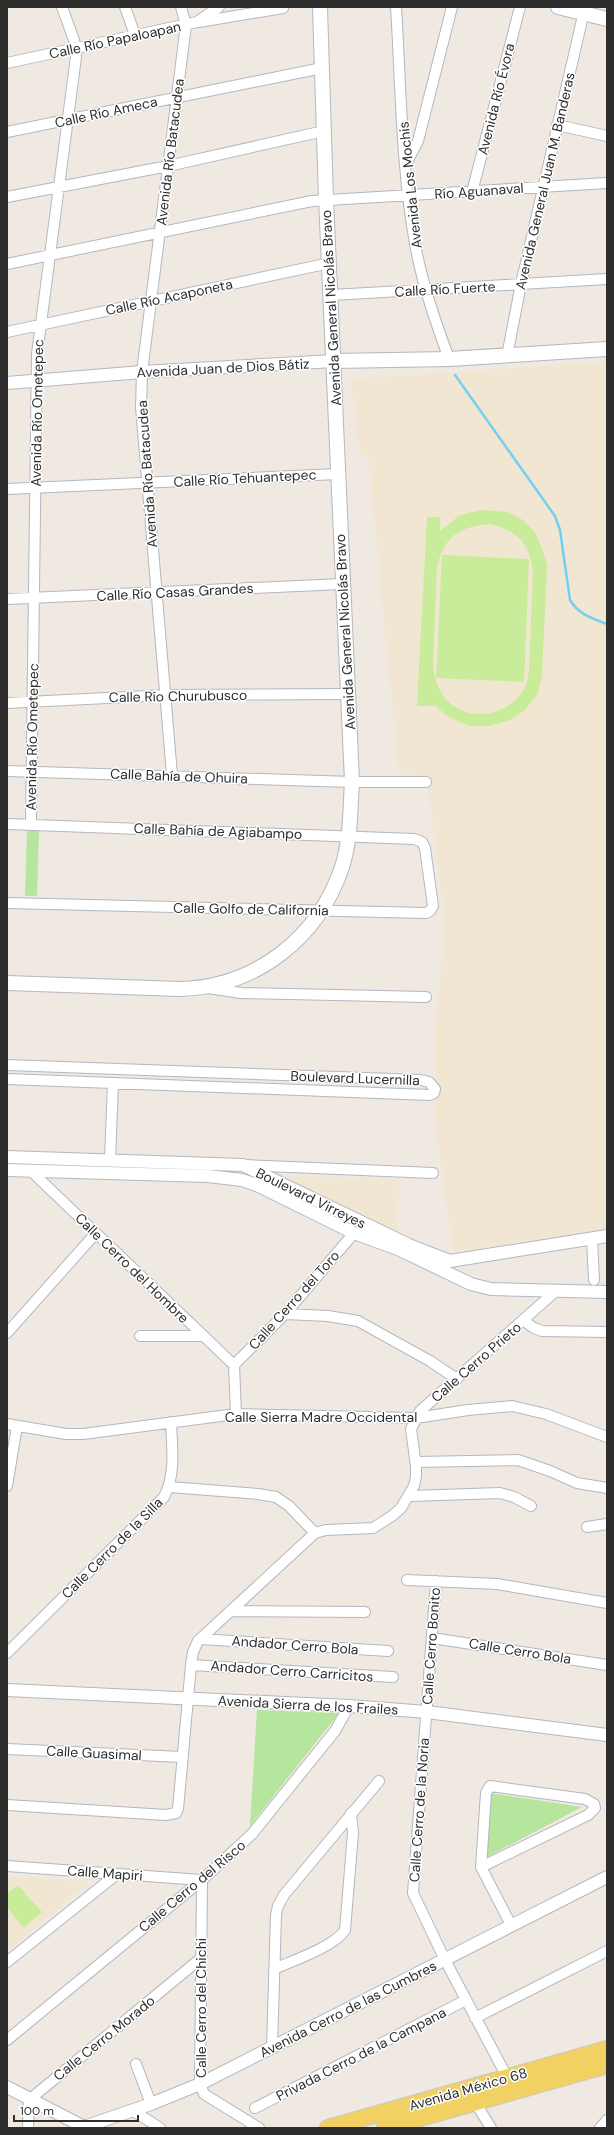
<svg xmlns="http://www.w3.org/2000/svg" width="614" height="2135" font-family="'DM Sans',sans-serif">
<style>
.education{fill:#f0e6d1}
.green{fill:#b6e59e}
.pitch{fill:#c9ec9a;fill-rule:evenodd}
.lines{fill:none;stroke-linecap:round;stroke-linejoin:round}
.stream{stroke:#75cff0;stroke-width:2.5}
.minor-casing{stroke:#b4b7c1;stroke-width:12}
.tertiary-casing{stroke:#b4b7c1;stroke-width:14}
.secondary-casing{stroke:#b4b7c1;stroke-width:16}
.primary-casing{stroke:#c9c9c9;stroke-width:18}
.minor{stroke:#fff;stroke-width:10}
.tertiary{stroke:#fff;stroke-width:12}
.secondary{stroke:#fff;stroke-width:14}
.primary{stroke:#f2d163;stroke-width:16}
.labels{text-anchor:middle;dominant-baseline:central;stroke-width:3;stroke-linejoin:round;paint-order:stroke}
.street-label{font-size:14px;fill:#2e2e2e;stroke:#fff}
</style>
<rect width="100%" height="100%" fill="#efe9e1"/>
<!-- education -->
<path class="education" d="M 607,362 L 607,1229 L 453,1252 L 436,1128 L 436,1024 L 445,925 L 427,778 L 399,774 L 368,455 L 360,455 L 351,379 Z
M 278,1176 L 399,1179 L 397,1233 Z
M 7,1876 L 89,1882 L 7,1951 Z"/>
<!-- green -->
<path class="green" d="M 27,831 L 39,831 L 37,896 L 25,896 Z
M 257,1710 L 339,1713 L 250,1826 Z
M 489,1793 L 582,1807 L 485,1858 Z"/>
<!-- pitch -->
<path class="pitch" d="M 481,510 L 508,512 L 523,520 L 535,532 L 541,546 L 547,565 L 542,675 L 538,693 L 525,710 L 508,721 L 488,726 L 469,726 L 449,717 L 435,706 L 417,706 L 427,517 L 440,517 L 440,531 L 460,515 ZM 489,524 C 517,530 529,542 533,571 L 529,670 C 528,675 528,681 526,685 C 512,718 462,725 442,694 C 437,686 435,677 433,668 L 437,567 C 444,537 458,527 489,524 Z
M 442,555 L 529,559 L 524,682 L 436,678 Z
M 18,1885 L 42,1912 L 24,1928 L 7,1908 L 7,1894 Z"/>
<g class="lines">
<!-- stream -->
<path class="stream" d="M 455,375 L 555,516 L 560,530 L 570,600 C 579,615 592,618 607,624"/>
<!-- minor casing -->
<g class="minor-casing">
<path id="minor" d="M 125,7 L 135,35
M 396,7 C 401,87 401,169 416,249 C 423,286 436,323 449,359
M 199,22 L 283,8
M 7,63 L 197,22 L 219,7
M 557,125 L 607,136
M 7,132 L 322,68
M 405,166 L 418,141 L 452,7
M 472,192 L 520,7
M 7,197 L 168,166 L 324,131
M 7,264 L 312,201 L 607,183
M 332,295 L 607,279
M 7,332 L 330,263
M 507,356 L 521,284 L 585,7
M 7,489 L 338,474
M 7,599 L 342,584
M 7,703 L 167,695 L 348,694
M 7,771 L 352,782 L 426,782
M 172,775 L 141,407 L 142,372 L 186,25 L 181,7
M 7,824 L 414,839 L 422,842 L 425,848 L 433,906 L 430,911 L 426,913 L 7,903
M 31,824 L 37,354 L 76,57 L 74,40 L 62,7
M 208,988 L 241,993 L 426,997
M 7,1065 L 421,1080 L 429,1082 L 435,1089 L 434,1093 L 429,1095 L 7,1079
M 110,1160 L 113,1083
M 245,1165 L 433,1173
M 31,1171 L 234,1365
M 592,1239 L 594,1280
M 285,1314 L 328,1316 L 358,1321 L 430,1361 L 457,1379
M 524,1321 L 534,1328 L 542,1331 L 607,1332
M 7,1333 L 96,1233
M 140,1336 L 204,1336
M 234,1365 L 285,1314 L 354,1233
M 234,1365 L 236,1414
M 7,1424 L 66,1434 L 83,1434 L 236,1414 L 416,1418 L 468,1410 L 512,1406 L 546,1414 L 607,1437
M 416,1462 L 518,1460 L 550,1471 L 577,1483 L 607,1488
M 7,1486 L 17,1426
M 169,1487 L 258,1494 L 276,1497 L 289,1506 L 315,1533
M 410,1496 L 500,1493 L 514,1497 L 531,1506
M 587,1527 L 607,1524
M 407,1580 L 497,1584 L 607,1603
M 436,1581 L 413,1893 L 445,1960 L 507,2077
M 230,1611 L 365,1612
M 432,1638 L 607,1665
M 201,1639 L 388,1651
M 7,1653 L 164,1497 C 176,1474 172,1448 171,1422
M 191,1665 L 393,1677
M 7,1749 L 182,1757
M 490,1786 L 585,1799 L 594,1804 L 595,1808 L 588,1815 L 481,1867 L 486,1793 Z
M 7,1805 L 166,1815 L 176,1813 L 178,1809 L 191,1665 L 193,1652 L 198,1641 L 315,1533 L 326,1530 L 373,1528 L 392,1516 L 401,1508 L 414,1486 L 416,1477 L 416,1466 L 411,1429 L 420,1411 L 557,1290
M 7,1866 L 202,1880
M 481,1867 L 511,1925
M 202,1880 L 200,2084 L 204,2094 L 259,2128
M 7,1962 L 117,1874
M 274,1969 C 292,1961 334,1947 345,1930 L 353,1833 L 351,1813
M 475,2018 L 607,1951
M 7,2040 L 202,1880 L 252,1834 L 335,1731 L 349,1706
M 272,2047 L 276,1915 L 278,1906 L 284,1895 L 379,1781
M 136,2064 L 151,2104
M 475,2102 L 491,2128
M 255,2108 L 466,2000
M 132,2110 L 160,2128
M 28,2128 L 29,2100 L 200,1959
M 600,2128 L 607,2120"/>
</g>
<!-- tertiary casing -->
<g class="tertiary-casing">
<path id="tertiary" d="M 7,383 L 142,372 L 334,361
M 7,1157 L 243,1165 L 409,1245 L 450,1261 L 607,1236
M 7,1170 L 208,1176 L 242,1180 L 259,1186 L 354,1233 L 398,1249 L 471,1284 L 491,1289 L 607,1292
M 7,1690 L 349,1706 L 427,1712 L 607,1735
M 7,2087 L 84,2127 L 151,2104 L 200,2084 L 607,1877"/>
</g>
<!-- secondary casing -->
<g class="secondary-casing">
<path id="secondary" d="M 558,7 L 607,19
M 334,361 L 449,359 L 607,349
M 7,983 L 180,989 C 255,987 318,939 342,867 C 351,839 350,811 352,782 L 326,199 L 320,7"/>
</g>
<!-- primary casing -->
<g class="primary-casing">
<path id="primary" d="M 328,2128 L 607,2049
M 385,2128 L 607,2065"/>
</g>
<!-- minor -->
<use href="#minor" class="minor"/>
<!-- tertiary -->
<use href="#tertiary" class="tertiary"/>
<!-- secondary -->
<use href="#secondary" class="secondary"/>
<!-- primary -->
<use href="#primary" class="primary"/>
</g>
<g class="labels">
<!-- street labels -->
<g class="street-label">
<text transform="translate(115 40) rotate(-12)">Calle Río Papaloapan</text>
<text transform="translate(496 99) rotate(-76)">Avenida Río Évora</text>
<text transform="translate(106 112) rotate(-12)">Calle Río Ameca</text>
<text transform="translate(170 152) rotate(-83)">Avenida Río Batacudea</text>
<text transform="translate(545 181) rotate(-77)">Avenida General Juan M. Banderas</text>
<text transform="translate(410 185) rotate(-96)">Avenida Los Mochis</text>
<text transform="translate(479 191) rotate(-4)">Río Aguanaval</text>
<text transform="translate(445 289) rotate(-3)">Calle Río Fuerte</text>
<text transform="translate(169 297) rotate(-12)">Calle Río Acaponeta</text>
<text transform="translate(331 308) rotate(-93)">Avenida General Nicolás Bravo</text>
<text transform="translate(223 368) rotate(-3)">Avenida Juan de Dios Bátiz</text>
<text transform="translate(37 413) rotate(-89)">Avenida Río Ometepec</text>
<text transform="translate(147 474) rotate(-94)">Avenida Río Batacudea</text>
<text transform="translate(245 478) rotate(-3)">Calle Río Tehuantepec</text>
<text transform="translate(175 592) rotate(-3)">Calle Río Casas Grandes</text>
<text transform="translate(345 632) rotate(-93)">Avenida General Nicolás Bravo</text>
<text transform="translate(178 696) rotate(-1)">Calle Río Churubusco</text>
<text transform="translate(32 737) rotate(-89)">Avenida Río Ometepec</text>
<text transform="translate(179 776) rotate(2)">Calle Bahía de Ohuira</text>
<text transform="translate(218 831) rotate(2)">Calle Bahía de Agiabampo</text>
<text transform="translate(251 909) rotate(1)">Calle Golfo de California</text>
<text transform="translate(355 1078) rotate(2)">Boulevard Lucernilla</text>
<text transform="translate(311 1198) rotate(26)">Boulevard Virreyes</text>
<text transform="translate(132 1268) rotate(44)">Calle Cerro del Hombre</text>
<text transform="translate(294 1300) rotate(-48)">Calle Cerro del Toro</text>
<text transform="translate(476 1362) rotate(-41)">Calle Cerro Prieto</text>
<text x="321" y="1417">Calle Sierra Madre Occidental</text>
<text transform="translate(112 1548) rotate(-45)">Calle Cerro de la Silla</text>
<text transform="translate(295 1645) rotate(4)">Andador Cerro Bola</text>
<text transform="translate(431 1646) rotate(-86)">Calle Cerro Bonito</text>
<text transform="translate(520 1651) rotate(9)">Calle Cerro Bola</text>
<text transform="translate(292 1671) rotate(4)">Andador Cerro Carricitos</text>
<text transform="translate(308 1705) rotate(3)">Avenida Sierra de los Frailes</text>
<text transform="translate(94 1753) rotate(3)">Calle Guasimal</text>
<text transform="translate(419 1810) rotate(-86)">Calle Cerro de la Noria</text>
<text transform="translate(105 1873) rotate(4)">Calle Mapiri</text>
<text transform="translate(192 1886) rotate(-40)">Calle Cerro del Risco</text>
<text transform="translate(201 2008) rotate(-90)">Calle Cerro del Chichi</text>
<text transform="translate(348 2009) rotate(-27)">Avenida Cerro de las Cumbres</text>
<text transform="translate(104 2038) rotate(-39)">Calle Cerro Morado</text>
<text transform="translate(361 2054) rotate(-27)">Privada Cerro de la Campana</text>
<text transform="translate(468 2089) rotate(-16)">Avenida México 68</text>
</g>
</g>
<!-- border -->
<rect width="614" height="2135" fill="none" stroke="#2e2e2e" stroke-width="16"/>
<!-- scale -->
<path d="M14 2115v6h124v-6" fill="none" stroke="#2e2e2e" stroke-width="2"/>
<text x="20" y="2115" font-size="12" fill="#2e2e2e" stroke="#ffffff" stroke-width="3" paint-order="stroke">100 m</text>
</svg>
